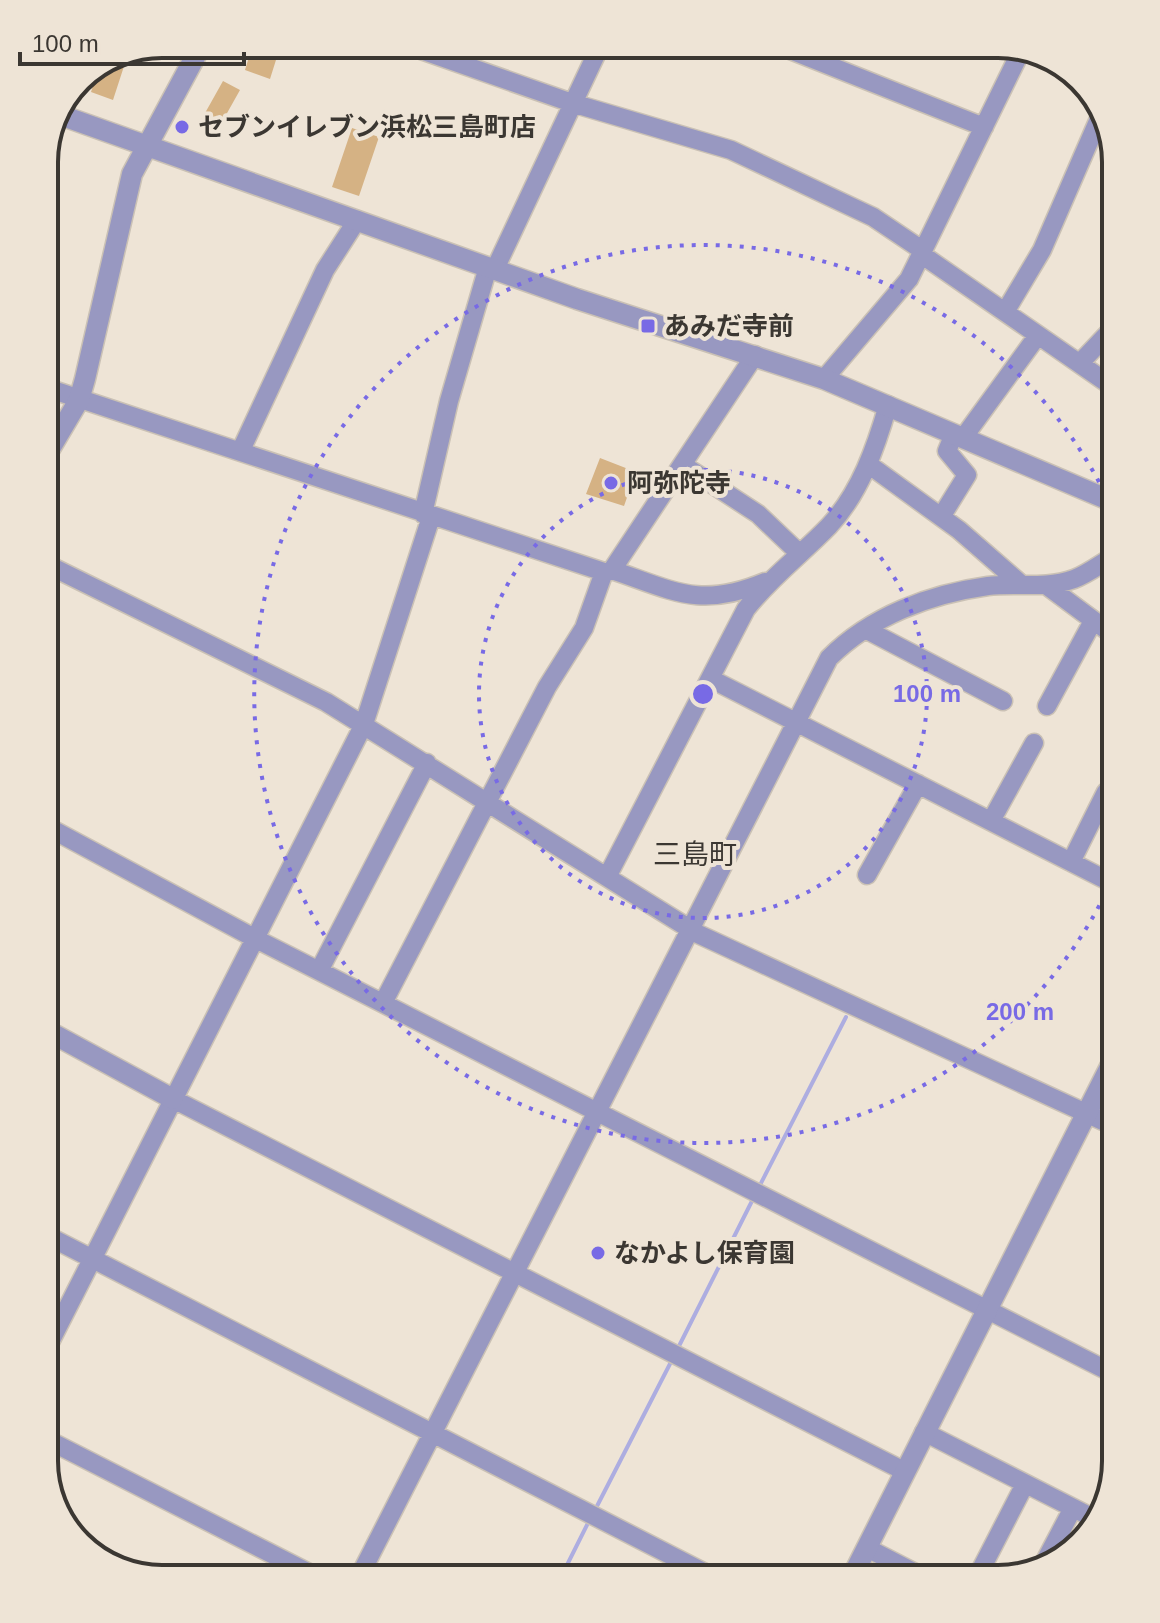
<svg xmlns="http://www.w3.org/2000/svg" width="1160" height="1623" font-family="Arial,'Noto Sans JP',sans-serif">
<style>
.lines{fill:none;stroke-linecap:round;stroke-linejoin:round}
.stream{stroke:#adade0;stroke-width:4}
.building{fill:#d5b284}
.minor-casing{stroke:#cac1b5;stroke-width:21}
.tertiary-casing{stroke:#cac1b5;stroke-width:23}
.minor{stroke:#9898c1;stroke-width:18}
.tertiary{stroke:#9898c1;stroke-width:20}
.ring{fill:none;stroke:#786ae5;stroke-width:4;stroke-dasharray:4 8}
.poi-dot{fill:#786ae5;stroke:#eee4d6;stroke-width:3}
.labels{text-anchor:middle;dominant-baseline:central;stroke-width:8;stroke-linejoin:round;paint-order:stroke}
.poi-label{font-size:26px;font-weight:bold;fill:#3b3732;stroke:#eee4d6;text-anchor:start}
.neighbourhood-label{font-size:28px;fill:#3b3732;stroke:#eee4d6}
.rim{fill:none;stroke:#3b3732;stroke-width:4}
.centre{fill:#786ae5;stroke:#eee4d6;stroke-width:4}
.ring-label{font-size:24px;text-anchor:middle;font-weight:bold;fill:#786ae5;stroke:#eee4d6;stroke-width:8;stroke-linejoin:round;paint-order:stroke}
</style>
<rect width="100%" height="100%" fill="#eee4d6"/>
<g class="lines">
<!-- stream -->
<path class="stream" d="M 758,1189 L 846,1017
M 677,1350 L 754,1197
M 595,1510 L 673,1358
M 560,1579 L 589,1521"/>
</g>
<!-- building -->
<path class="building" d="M 253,44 L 281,44 L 270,79 L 245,70 Z
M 127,57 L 113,100 L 91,92 L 99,68 Z
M 223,81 L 240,90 L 217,131 L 200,122 Z
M 352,128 L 379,137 L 359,196 L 332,187 Z
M 600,458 L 636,472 L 624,506 L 586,494 Z"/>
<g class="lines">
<!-- minor casing -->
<g class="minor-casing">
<path id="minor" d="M 404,44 L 572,103 L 731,150 L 873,217 L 922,250
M 775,44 L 984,127
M 921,254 L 1116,389
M 495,269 L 601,44
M 1005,312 L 1042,250 L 1102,112
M 1080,363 L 1116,325
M 824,379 L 909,279 L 1022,49
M 44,387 L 604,572
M 963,438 L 1038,335
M 241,450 L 325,270 L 357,220
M 868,464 L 959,530 L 1022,585
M 683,465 L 758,514 L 799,553
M 423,514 L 449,401 L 488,267
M 941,517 L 967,475 L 947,451 L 954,434
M 44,563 L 326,702 L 698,934 L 1116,1127
M 612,570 C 674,591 700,609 765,582
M 1046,585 L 1116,637
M 865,629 L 1003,701
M 711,679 L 1116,885
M 1047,706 L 1093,621
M 991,821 L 1034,743
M 44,825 L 256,939 L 1116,1375
M 1071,862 L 1106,792
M 867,875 L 918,784
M 607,877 L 746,609 C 771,577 801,555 829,526 C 860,493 876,447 888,405
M 319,971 L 427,763
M 383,1003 L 547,687 L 584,628 L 604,572 L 612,570 L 755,355
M 173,1099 L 904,1471
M 44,1234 L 717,1579
M 44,1354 L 364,724 L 431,517
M 924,1432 L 1099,1521
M 44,1438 L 321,1579
M 867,1548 L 927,1579
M 1042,1567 L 1073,1508
M 358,1579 L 829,658 C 871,616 930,594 988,586 C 1016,583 1046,589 1074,579 C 1088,574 1103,562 1116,555
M 976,1579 L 1025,1484"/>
</g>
<!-- tertiary casing -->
<g class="tertiary-casing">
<path id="tertiary" d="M 63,116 L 577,299 L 824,379 L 1116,503
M 44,459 L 79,400 L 85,379 L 132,174 L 202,44
M 44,1029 L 173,1099
M 851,1579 L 1116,1055"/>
</g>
<!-- minor -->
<use href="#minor" class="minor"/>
<!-- tertiary -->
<use href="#tertiary" class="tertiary"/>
</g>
<!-- distance rings -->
<g class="ring">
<circle cx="703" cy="694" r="224"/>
<path d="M1115 873A449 449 0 1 1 1115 515"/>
</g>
<!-- markers -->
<g class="poi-dot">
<circle cx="182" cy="127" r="8"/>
<rect x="640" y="318" width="16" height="16" rx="4"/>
<circle cx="611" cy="483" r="8"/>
<circle cx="598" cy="1253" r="8"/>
</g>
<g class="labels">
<!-- poi labels -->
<g class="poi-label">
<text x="198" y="127">セブンイレブン浜松三島町店</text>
<text x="664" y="326">あみだ寺前</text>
<text x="627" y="483">阿弥陀寺</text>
<text x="614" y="1253">なかよし保育園</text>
</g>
<!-- neighbourhood labels -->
<g class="neighbourhood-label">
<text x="695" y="854">三島町</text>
</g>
</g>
<!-- crop -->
<path d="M0 0H1160V1623H0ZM162 58H998A104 104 0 0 1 1102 162V1461A104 104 0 0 1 998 1565H162A104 104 0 0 1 58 1461V162A104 104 0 0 1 162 58Z" fill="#eee4d6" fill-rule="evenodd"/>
<path class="rim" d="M162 58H998A104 104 0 0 1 1102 162V1461A104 104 0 0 1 998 1565H162A104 104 0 0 1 58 1461V162A104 104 0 0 1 162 58Z"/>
<circle cx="703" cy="694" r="12" class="centre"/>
<g class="ring-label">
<text x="927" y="702">100 m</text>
<text x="1020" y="1020">200 m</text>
</g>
<!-- scale -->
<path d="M20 52v12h224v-12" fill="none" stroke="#3b3732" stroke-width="4"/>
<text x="32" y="52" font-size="24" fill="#3b3732" stroke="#eee4d6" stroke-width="6" paint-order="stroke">100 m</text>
</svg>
